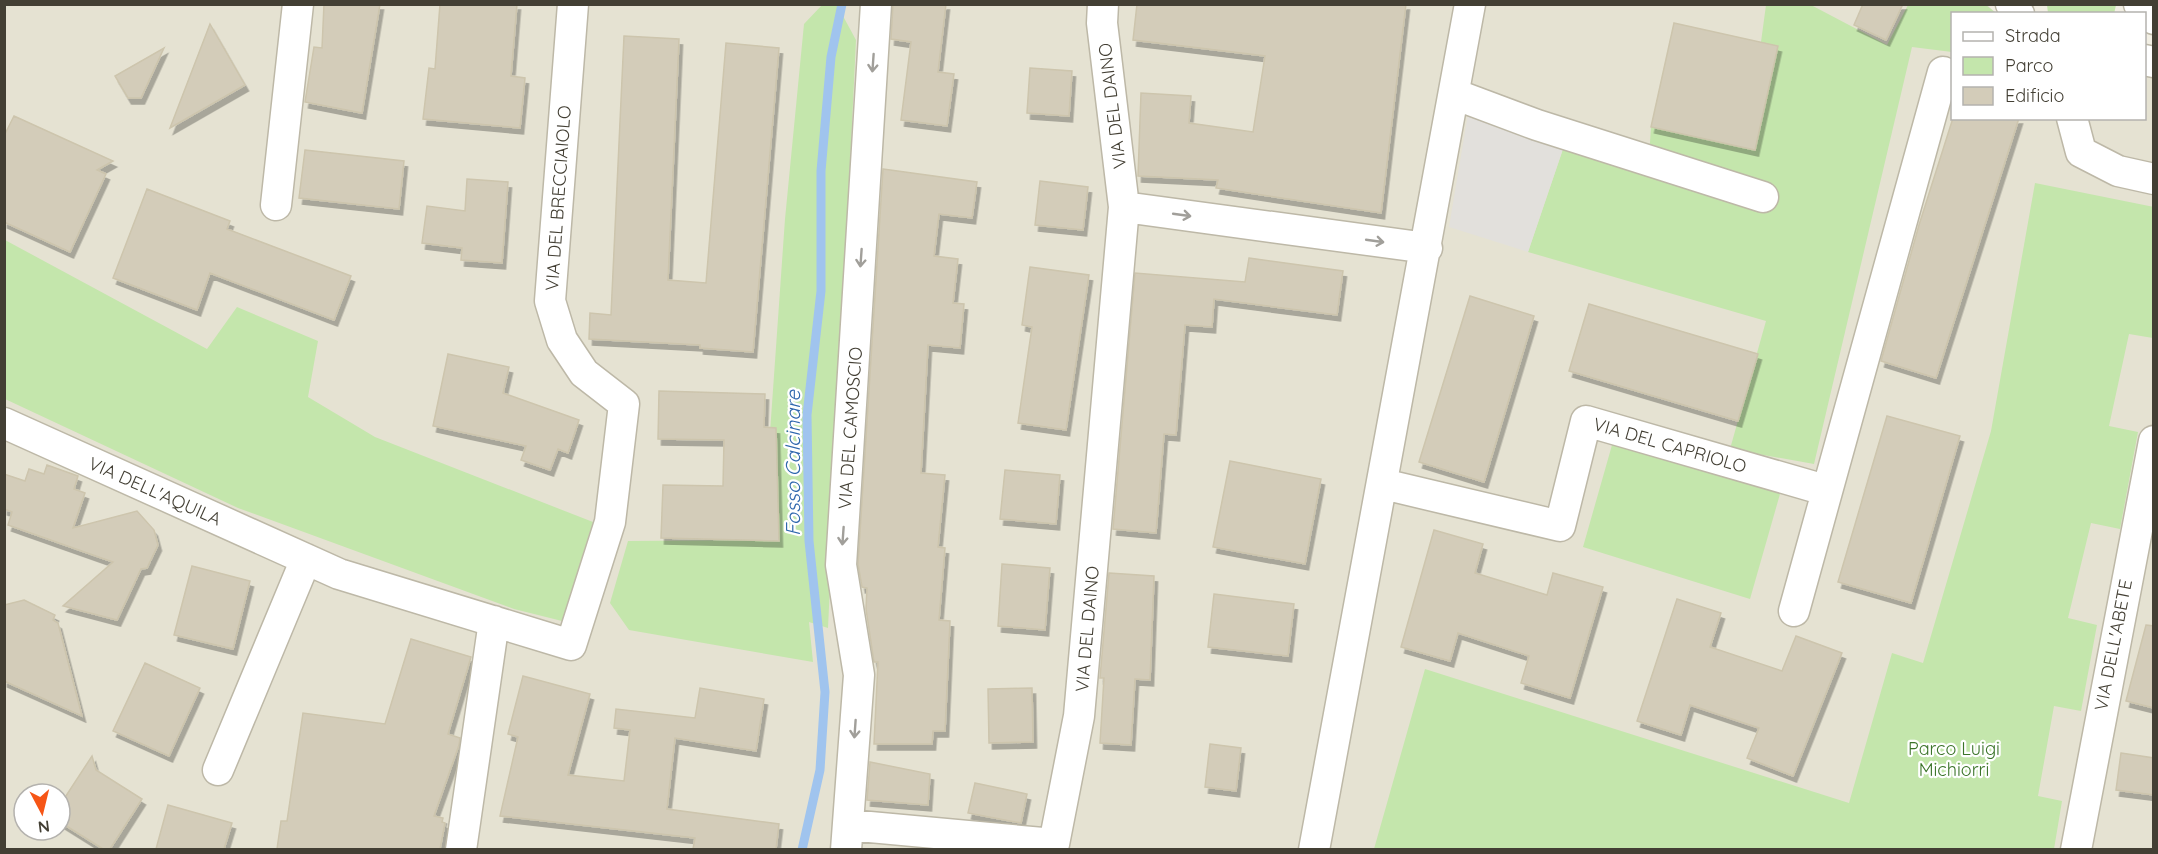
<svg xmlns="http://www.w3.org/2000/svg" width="2158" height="854" font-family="Quicksand,sans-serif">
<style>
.residential{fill:#e5e2d2;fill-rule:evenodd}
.green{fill:#c4e6ac}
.parking{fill:#e2e0dc}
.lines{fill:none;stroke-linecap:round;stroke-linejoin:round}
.stream{stroke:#a0c4ee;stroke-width:9}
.building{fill:#d3ccb9;stroke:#cdc5ad;stroke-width:1.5;filter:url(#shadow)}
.street-casing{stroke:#bdb8a7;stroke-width:33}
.street{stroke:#fff;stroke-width:30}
.oneway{stroke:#a19f9a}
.labels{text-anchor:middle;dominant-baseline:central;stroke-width:4.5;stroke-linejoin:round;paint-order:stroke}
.street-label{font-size:18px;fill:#433f34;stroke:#fff}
.park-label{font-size:18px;fill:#3b7429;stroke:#fff}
.water-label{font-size:20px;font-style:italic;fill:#2f67ad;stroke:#fff}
</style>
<defs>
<filter id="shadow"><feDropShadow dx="3.5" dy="6" stdDeviation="0" flood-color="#0004"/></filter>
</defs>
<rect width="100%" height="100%" fill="#f2efe4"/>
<!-- residential -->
<path class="residential" d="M 1986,4 L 1996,13 L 1952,14 L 1952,118 L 2144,118 L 2145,66 L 2153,71 L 2153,849 L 5,850 L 5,5 ZM 24,794 L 60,794 L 60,830 L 24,830 Z"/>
<!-- green -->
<path class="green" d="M 822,5 L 837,5 L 856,40 L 828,628 L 809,622 L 813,662 L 629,630 L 610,603 L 628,541 L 779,540 L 768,461 L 785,219 L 804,24 Z
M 1766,5 L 1811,5 L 1887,45 L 1908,5 L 1986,5 L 1996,13 L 1952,14 L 1952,52 L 1912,47 L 1814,464 L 1730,449 L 1766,321 L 1528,252 L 1564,146 L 1648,173 L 1651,127 L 1755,150 L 1778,47 L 1761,42 Z
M 2047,5 L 2047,4 L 2116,5 L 2114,14 L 2048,13 Z
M 2035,183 L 2154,207 L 2153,338 L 2129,334 L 2109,426 L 2138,432 L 2120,529 L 2091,523 L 2068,618 L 2097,625 L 2081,711 L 2054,706 L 2038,796 L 2062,801 L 2054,849 L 1374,849 L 1425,669 L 1849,803 L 1892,653 L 1923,663 L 1991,431 Z
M 5,240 L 207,349 L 237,307 L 318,341 L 308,397 L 375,437 L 593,522 L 562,621 L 514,609 L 238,508 L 5,399 Z
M 1614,438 L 1782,487 L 1750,599 L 1583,547 Z"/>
<!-- parking -->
<path class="parking" d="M 1468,114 L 1564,146 L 1528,252 L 1449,227 Z"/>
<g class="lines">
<!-- stream -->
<path class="stream" d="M 802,850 L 820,770 L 825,692 L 809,541 L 807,415 L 821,291 L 821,171 L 831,57 L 842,4"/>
</g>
<!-- building -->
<path class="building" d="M 324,4 L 380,4 L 362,113 L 305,102 L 314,47 L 322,48 Z
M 440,4 L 517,4 L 511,76 L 525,78 L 520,128 L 423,119 L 429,68 L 435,69 Z
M 893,4 L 946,4 L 938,72 L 954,74 L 947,126 L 901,120 L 911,42 L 891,39 Z
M 1137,4 L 1406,4 L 1381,213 L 1216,188 L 1218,180 L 1138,176 L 1141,93 L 1191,96 L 1189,123 L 1253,132 L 1265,56 L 1133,40 Z
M 1863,4 L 1903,4 L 1886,40 L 1854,25 Z
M 1674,23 L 1778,46 L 1755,150 L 1651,127 Z
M 210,24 L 245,85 L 170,128 Z
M 624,36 L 679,39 L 668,280 L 706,283 L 726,43 L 779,48 L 753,352 L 700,348 L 700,345 L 589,339 L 590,313 L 611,315 Z
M 164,48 L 141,98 L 128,98 L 115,76 Z
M 1030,68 L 1072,71 L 1069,116 L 1027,113 Z
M 14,116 L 113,161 L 97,170 L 106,174 L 70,252 L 4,222 L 4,136 Z
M 1953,118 L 2019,118 L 1936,378 L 1881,361 L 1919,225 Z
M 305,150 L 404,161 L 399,209 L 299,198 Z
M 883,169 L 977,182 L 972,218 L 939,214 L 934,256 L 958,259 L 953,303 L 964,304 L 960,348 L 928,345 L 921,473 L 945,475 L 938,547 L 945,548 L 939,620 L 950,621 L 945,731 L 933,731 L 932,744 L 874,744 L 878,662 L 874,662 L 866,609 L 867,588 L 862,587 L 858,564 Z
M 467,179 L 508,182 L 502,263 L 461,260 L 462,248 L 422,243 L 427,206 L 465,211 Z
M 1040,181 L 1088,187 L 1083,230 L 1035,225 Z
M 147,189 L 230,221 L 227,229 L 351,276 L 334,320 L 210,273 L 197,310 L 113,278 Z
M 1249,258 L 1343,271 L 1337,315 L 1214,299 L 1212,327 L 1185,325 L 1176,435 L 1164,434 L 1156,533 L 1113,529 L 1135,273 L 1245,282 Z
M 1030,267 L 1089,275 L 1066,430 L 1018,423 L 1032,327 L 1022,325 Z
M 1470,296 L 1534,316 L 1484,482 L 1419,462 Z
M 1589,304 L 1758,354 L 1738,421 L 1569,371 Z
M 448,354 L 509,367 L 503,393 L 579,420 L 568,453 L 558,449 L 550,470 L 521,460 L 526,446 L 433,426 Z
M 659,391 L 765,394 L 764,427 L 776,428 L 779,541 L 661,538 L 663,485 L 723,486 L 724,440 L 658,439 Z
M 1887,416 L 1960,436 L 1911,603 L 1838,582 Z
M 1230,461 L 1321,479 L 1305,564 L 1213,547 Z
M 47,465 L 78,476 L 74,489 L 85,493 L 73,528 L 137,511 L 154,530 L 158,545 L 147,568 L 141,569 L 117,620 L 63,606 L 113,562 L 8,525 L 12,512 L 4,509 L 4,474 L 25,481 L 29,469 L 44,474 Z
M 1005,470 L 1060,475 L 1056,524 L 1000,519 Z
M 1434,530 L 1483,544 L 1475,573 L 1547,595 L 1553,573 L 1603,587 L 1570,698 L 1521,683 L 1529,656 L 1458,633 L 1450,661 L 1401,647 Z
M 1002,564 L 1050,568 L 1045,630 L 998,626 Z
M 192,566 L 250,581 L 233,649 L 174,635 Z
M 1109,573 L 1154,576 L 1150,680 L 1135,679 L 1131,745 L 1100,743 L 1104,678 L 1100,678 Z
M 1214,594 L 1294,604 L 1288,656 L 1208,647 Z
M 1677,599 L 1721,613 L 1710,647 L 1782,671 L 1796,636 L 1842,653 L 1793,776 L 1747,758 L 1759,728 L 1690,705 L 1681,735 L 1637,721 Z
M 24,600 L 55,615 L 53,620 L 58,623 L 82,716 L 4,681 L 4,605 Z
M 2146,625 L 2154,626 L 2154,708 L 2126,701 Z
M 411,639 L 471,657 L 448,734 L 460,738 L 459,745 L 434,816 L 443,818 L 442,822 L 445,823 L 440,849 L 277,849 L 281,821 L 287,821 L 303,713 L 385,724 Z
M 145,663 L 200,688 L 169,756 L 113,731 Z
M 523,676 L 590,694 L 568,775 L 624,781 L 630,730 L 614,728 L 616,709 L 695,718 L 700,688 L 764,699 L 756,751 L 675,738 L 667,809 L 779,824 L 776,849 L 693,849 L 695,838 L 500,816 L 518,737 L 508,734 Z
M 1032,688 L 1033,742 L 989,743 L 988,689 Z
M 1210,744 L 1241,748 L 1236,791 L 1205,787 Z
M 2121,753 L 2154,758 L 2154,795 L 2116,790 Z
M 92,756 L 96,770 L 142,799 L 110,849 L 103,849 L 60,822 L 60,805 Z
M 870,762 L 930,774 L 928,805 L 867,800 Z
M 975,783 L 1027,794 L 1021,823 L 968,813 Z
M 168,805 L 232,823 L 224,849 L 156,849 Z"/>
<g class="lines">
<!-- street casing -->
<g class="street-casing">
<path id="street" d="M 2011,4 L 2019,14
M 2139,4 L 2154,19
M 2144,60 L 2154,62
M 1454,94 L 1537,125 L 1763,197
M 2072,118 L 2081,152 L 2118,171 L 2154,179
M 276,205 L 298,4
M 1124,207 L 1427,248
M 4,423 L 339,574 L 571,645 L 610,522 L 624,404 L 584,373 L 562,340 L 550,301 L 573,4
M 1383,484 L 1560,526 L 1586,421 L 1825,490
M 1794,611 L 1943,72
M 218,770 L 306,559
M 848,825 L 1054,844 L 1079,716 L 1124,207 L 1102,23 L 1103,4
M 461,850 L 494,621
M 846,850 L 859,675 L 841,565 L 876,4
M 1314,850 L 1470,4
M 2076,850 L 2154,441"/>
</g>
<!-- street -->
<use href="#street" class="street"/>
</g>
<!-- one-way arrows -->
<defs><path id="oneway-shaft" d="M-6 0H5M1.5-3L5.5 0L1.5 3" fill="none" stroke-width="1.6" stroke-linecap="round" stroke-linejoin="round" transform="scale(1.5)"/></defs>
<g class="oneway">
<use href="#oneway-shaft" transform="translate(873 63) rotate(94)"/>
<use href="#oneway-shaft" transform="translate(1182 215) rotate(8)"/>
<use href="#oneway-shaft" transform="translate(1375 241) rotate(8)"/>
<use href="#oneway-shaft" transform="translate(861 258) rotate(94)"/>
<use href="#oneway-shaft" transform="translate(843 536) rotate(94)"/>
<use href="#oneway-shaft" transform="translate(855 729) rotate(94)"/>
</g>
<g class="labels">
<!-- street labels -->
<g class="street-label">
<text transform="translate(1112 106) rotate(-97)">VIA DEL DAINO</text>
<text transform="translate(558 198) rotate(-86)">VIA DEL BRECCIAIOLO</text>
<text transform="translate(850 428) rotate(-86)">VIA DEL CAMOSCIO</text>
<text transform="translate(1670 445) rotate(16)">VIA DEL CAPRIOLO</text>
<text transform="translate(155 491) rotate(24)">VIA DELL'AQUILA</text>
<text transform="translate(1087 629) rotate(-85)">VIA DEL DAINO</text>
<text transform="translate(2113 645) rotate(-79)">VIA DELL'ABETE</text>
</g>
<!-- park labels -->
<g class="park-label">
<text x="1954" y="748">Parco Luigi<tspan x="1954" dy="21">Michiorri</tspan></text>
</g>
<!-- water labels -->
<g class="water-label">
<text transform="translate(792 463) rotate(-90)">Fosso Calcinare</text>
</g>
</g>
<!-- border -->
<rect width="2158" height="854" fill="none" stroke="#433f34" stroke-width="12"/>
<!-- legend -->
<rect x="1951" y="12" width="195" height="108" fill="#ffffff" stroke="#b4b2ae" stroke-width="1.5"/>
<rect x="1963" y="32" width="30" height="9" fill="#ffffff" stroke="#b4b2ae" stroke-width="1.5"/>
<text x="2005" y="42" font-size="18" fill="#433f34">Strada</text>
<rect x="1963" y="57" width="30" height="18" fill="#c4e6ac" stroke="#b4b2ae" stroke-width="1.5"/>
<text x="2005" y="72" font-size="18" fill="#433f34">Parco</text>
<rect x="1963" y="87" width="30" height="18" fill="#d3ccb9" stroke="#b4b2ae" stroke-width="1.5"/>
<text x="2005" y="102" font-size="18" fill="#433f34">Edificio</text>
<!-- north arrow -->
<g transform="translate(42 812) rotate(173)"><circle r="28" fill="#ffffff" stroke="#b4b2ae" stroke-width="1.5"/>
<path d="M0-4.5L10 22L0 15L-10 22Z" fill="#f65516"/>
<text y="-9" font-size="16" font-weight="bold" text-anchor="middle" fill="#433f34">N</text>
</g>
</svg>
